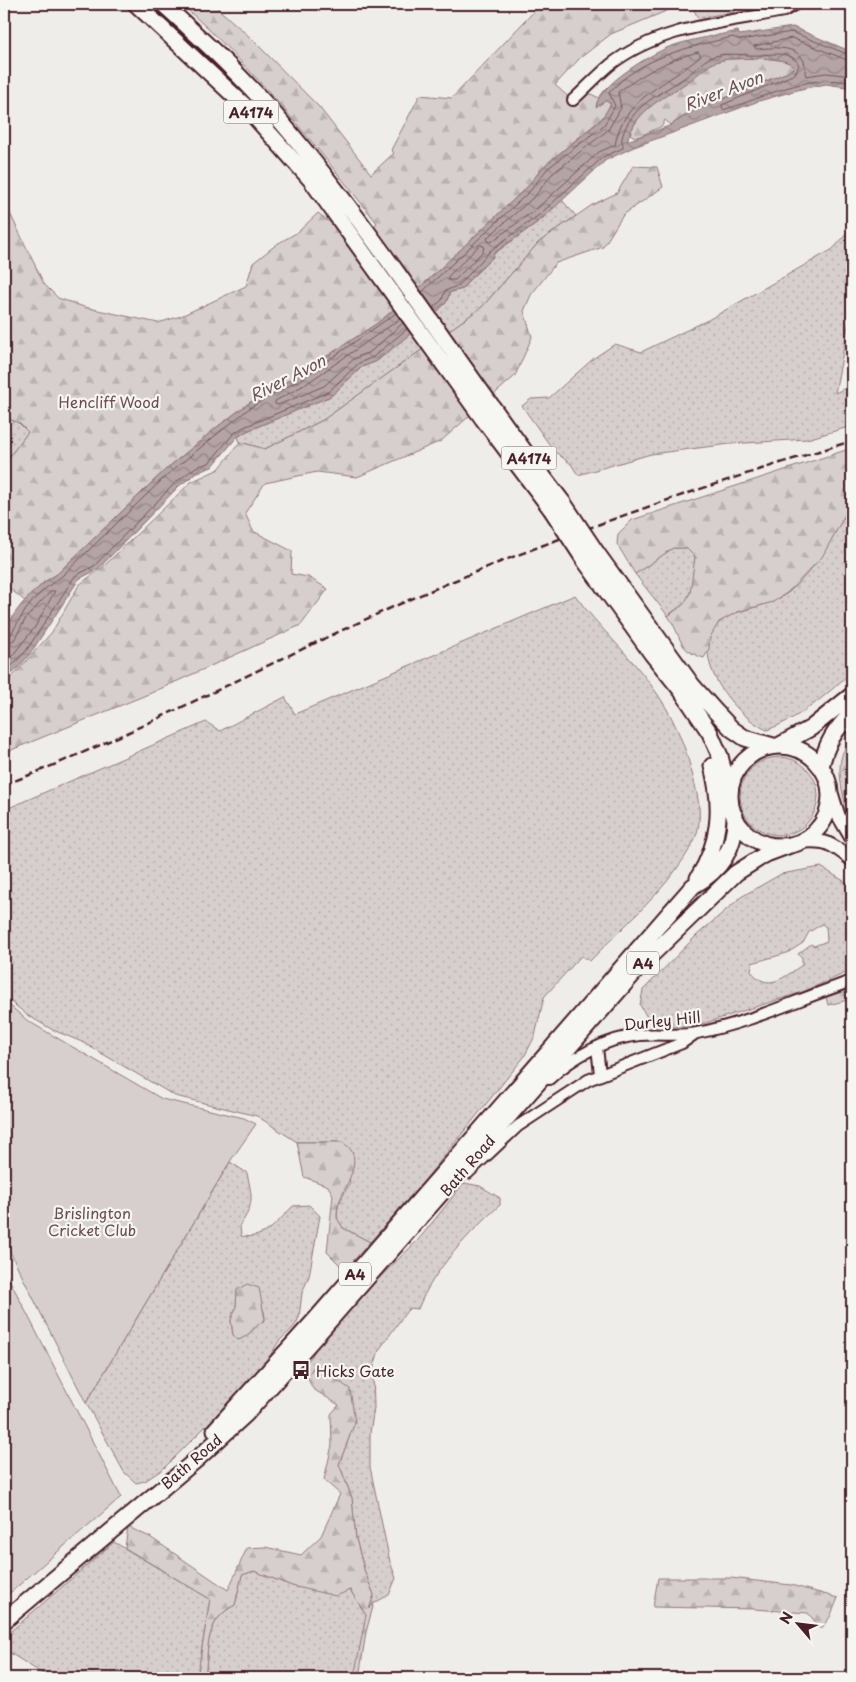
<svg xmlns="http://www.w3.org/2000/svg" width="856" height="1682" font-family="'Playpen Sans',sans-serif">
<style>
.grass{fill:url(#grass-dots);stroke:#90777c;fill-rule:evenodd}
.forest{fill:url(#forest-firs);stroke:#90777c}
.park{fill:#d7cfce;stroke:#90777c}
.water{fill:url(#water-waves);stroke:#8a6f74;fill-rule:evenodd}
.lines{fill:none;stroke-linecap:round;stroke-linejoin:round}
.shore{stroke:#74545c;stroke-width:1}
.stream{stroke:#8a6f74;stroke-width:2.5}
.minor-casing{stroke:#4a1f2b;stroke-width:14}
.major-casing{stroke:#4a1f2b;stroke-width:16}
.highway-casing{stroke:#4a1f2b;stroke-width:19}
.minor{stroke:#f6f6f2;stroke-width:10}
.major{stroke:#f6f6f2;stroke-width:12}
.highway{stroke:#f6f6f2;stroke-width:15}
.rail{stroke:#4a1f2b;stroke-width:2.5;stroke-dasharray:8 4;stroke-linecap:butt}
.highway-bridge-casing{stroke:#4a1f2b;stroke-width:19;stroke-linecap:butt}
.highway-bridge{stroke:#f6f6f2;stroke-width:15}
.labels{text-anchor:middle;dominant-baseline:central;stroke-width:4.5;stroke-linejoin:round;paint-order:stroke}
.shield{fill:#f6f6f2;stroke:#7e6067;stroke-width:1}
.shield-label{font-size:14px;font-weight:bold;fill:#4a1f2b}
.park-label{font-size:15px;fill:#6d4b54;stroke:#f6f6f2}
.street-label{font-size:15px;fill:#4a1f2b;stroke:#f6f6f2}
.poi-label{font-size:15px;fill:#4a1f2b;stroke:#f6f6f2;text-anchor:start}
.water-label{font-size:16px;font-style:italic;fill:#6f4e56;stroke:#f6f6f2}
</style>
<defs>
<pattern id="grass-dots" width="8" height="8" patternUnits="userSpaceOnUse" patternTransform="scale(1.25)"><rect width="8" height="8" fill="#d7cfce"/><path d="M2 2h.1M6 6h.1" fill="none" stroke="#bab1b1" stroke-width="1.8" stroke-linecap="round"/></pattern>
<pattern id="forest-firs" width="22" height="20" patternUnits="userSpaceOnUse" patternTransform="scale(1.25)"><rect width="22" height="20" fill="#d7cfce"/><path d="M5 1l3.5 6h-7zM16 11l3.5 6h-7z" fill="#bab1b1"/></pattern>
<pattern id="water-waves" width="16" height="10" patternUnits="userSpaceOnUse" patternTransform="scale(1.25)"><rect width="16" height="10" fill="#b4a4a5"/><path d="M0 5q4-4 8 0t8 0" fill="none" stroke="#948587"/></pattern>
</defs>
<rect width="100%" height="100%" fill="#efedea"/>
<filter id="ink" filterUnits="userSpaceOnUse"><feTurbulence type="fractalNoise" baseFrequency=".02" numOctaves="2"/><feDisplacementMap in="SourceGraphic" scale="10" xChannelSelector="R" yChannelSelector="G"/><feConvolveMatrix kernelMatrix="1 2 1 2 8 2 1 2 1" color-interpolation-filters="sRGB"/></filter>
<g filter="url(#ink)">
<!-- grass -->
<path class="grass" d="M 561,199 L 576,216 L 539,242 L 482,307 L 323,420 L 265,449 L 240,442 L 238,437 L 247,431 L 331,396 L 362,367 L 377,361 L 438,311 L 446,303 L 450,292 L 463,289 L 468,281 L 493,257 L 494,254 L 542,219 Z
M 852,221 L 852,306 L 835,393 L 852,385 L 852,426 L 807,439 L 730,444 L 651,454 L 578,475 L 571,464 L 554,451 L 522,406 L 531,399 L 549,398 L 594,358 L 615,344 L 641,352 L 708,320 L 833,249 L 849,231 Z
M 4,417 L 19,423 L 28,432 L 4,464 Z
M 852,502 L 852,671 C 827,695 800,718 767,730 C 735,716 686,657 719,623 C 735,607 769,609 789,592 C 818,567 834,535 852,502 Z
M 673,548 L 686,548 L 695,557 C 695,571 693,593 684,604 C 679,609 673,610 668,616 L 635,574 Z
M 575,595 C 598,627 628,653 651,685 C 673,714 686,746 694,781 C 699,801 703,821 694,841 C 670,888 626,923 590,961 L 581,956 L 544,997 L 535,1036 L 524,1057 L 424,1181 L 370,1242 L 343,1228 L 337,1218 L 338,1206 L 350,1182 L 342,1142 L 297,1142 L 257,1116 L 175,1096 L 82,1042 L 53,1030 L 27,1015 L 4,996 L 4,810 L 206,722 L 220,731 L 285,697 L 295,714 Z
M740 796a39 39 0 1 1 78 0a39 39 0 1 1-78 0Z
M 821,867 L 852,886 L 852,970 L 805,991 L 693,1027 L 665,1027 L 648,1019 L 640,1005 L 643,990 L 696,936 L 741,897 L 781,874 ZM 822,924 L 826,927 L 827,941 L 814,946 L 811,944 L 798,954 L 802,957 L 802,965 C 784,977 768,993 751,971 L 752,963 L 787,953 L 803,943 L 809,932 Z
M 230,1162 L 247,1173 C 252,1197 255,1204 240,1225 L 241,1236 C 266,1240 277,1222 293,1206 L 309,1205 L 320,1216 L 309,1276 L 302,1293 L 299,1318 L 294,1327 L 279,1341 L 267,1361 L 211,1421 L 163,1469 L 145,1481 L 136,1483 L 124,1472 L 86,1403 ZM 237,1290 C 252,1298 265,1301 265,1320 C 255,1325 249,1337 238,1340 L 233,1335 L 231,1320 L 236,1307 Z
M 464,1183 L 480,1186 L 500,1198 L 500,1205 C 469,1233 433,1270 418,1309 L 410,1308 L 406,1312 L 379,1350 L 373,1370 L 374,1408 L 370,1433 L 370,1467 L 390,1562 L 396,1578 L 389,1595 L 374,1603 L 366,1615 L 355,1678 L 205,1678 C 209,1647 204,1621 235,1605 L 242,1575 L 254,1571 L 292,1586 L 350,1590 L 367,1614 L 374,1595 L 365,1573 L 356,1539 L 352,1498 L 339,1464 L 355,1422 L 315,1365 L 307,1377 L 301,1369 L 312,1356 L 319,1343 L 366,1291 L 419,1239 Z
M 114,1542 L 210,1599 L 197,1678 L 49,1678 L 4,1649 L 4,1637 Z"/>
<!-- forest -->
<path class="forest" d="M 181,4 L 213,4 L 215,6 L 252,39 L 319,107 L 371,174 L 394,153 L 391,150 L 420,95 L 452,98 L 541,4 L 683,4 L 611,34 L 580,58 L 555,85 L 573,101 L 585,91 L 611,104 L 606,115 L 544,166 L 527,187 L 427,281 L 379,322 L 300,374 L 249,403 L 217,427 L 165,470 L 57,574 L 44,582 L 25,601 L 4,584 L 4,464 L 28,432 L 19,423 L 4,417 L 4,201 L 44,284 L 58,298 L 84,307 L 158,323 L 181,316 L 246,286 L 253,263 L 277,244 L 298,232 L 318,213 L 332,224 L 348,246 L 377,223 C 316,146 255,69 181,4 Z
M 691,4 L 742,4 L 736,5 L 734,12 L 698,18 Z
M 728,59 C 743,59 786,55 794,67 L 788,72 L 689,113 L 671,125 L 665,120 L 662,126 L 638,137 L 635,137 L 630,134 C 641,105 667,96 690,80 C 705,69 708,62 728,59 Z
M 633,166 L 657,167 L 663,187 L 623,215 L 603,247 L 556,263 L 531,295 L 524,311 L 532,337 L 515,376 L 441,441 L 357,477 L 317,472 L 265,483 L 245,513 L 253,531 L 292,551 L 291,574 L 308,577 L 328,589 L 301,625 L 151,693 L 4,753 L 4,686 L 52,632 L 79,585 L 105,565 L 191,482 L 219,469 L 240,442 L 265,449 L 323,420 L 482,307 L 539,242 L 592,205 L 617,193 Z
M 852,448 L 852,502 L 822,557 L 788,592 L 773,602 L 737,612 L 719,622 L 710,637 L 709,649 L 704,658 C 676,650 683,637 668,616 L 684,604 L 690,593 L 695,557 L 686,548 L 673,548 L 635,574 L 617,544 L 618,534 L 632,520 Z
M 852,740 L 852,823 L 849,820 C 844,797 830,757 852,740 Z
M 852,989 L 852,999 L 828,1005 L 826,997 Z
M 297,1142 L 342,1142 C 369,1157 342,1188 338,1206 C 337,1210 337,1215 337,1218 L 343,1228 L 370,1242 L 345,1270 L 327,1252 L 333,1195 L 328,1186 L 304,1177 Z
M 247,1284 L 259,1288 L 265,1320 C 255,1325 249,1337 238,1340 L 233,1335 L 231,1320 L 236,1307 L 237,1290 Z
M 315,1365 L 350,1389 L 355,1422 L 339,1464 L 352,1498 L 356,1539 L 365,1573 L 374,1595 L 369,1609 L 374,1603 L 366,1632 L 359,1678 L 354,1677 L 366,1615 L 350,1590 L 336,1596 L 292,1586 L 254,1571 L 242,1575 L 235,1605 C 204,1621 209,1647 205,1678 L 197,1678 L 210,1599 L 125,1548 L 128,1527 L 150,1537 L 228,1590 L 247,1548 L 265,1547 L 301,1555 L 321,1536 L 340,1494 L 324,1480 L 332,1445 L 331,1414 L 339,1405 L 313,1389 L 307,1377 Z
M 658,1578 L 731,1578 L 791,1585 L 838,1598 L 830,1617 L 821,1629 L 808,1613 L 754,1609 L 653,1607 Z"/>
<!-- park -->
<path class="park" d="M 8,1004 L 28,1021 L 162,1099 L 244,1118 L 256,1124 L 231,1160 L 86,1403 L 4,1240 L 4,1006 Z
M 4,1269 L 121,1497 L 4,1598 Z"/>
<!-- water -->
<path class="water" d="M 793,27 L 852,52 L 852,88 L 826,84 L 801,89 L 759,101 L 634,147 L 606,160 L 542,219 L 494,253 L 493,257 L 468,281 L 463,289 L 450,292 L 446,303 L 438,311 L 377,361 L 362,367 L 331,396 L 247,431 L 237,437 L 212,467 L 198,472 L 179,486 L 98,569 L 79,579 L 30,654 L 17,669 L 4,681 C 4,667 1,651 4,638 C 9,612 36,587 57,574 L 165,470 L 217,427 L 249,403 L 300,374 L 379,322 L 427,281 L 527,187 L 544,166 L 600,121 L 611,104 L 607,100 L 596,107 C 597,86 651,54 669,47 C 691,39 715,36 738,31 L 739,35 ZM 728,59 C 743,59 786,55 794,67 L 788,72 L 689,113 L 669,126 L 627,141 C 637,107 666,98 692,79 C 706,68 709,62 728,59 Z"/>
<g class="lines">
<!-- shore -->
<path class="shore" d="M 698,52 L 701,56 C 669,84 622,98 615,145 L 599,152 L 535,210 L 491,242 L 488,241 L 487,238 L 535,196 L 552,174 L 608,130 L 621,108 L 618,92 C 645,73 666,60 698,52 Z
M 852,62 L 792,38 L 754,46 L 756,49 C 771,48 795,44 804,61 C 806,66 804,71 806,76 L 826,73 L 852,76
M 480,245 L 484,246 L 483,251 L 455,280 L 448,280 L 448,277 Z
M 422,292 L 530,191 L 547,169 L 604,125 L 615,106 L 609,93 C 640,57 689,47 733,37 L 740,40 L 792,32 L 852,56
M 433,308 L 442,300 L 445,291 L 459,285 L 491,250 L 539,215 L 603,157 L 623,148 C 624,144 621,142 622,138 C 630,105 663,93 687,76 C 697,69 703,59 715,56 C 730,52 746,56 761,55 C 774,54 792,51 799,65 L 795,74 L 722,105 L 723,110 C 765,98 807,72 852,83
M 400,319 L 306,384 L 275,401 L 275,404 L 278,405 L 324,386 L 355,358 L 370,352 L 403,323
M 4,638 L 10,636 C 26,608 33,596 61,577 L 168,474 L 221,431 L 251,407 L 303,378 L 396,313
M 4,644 L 14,640 L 26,618 L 51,591 L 55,591 L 35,627 L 4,666
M 4,674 L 26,651 L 75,576 L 94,566 L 176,482 L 196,467 L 209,463 L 234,433 L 244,427 L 328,392 L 359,363 L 373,357 L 407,329"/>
<!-- stream -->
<path class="stream" d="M 850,472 L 852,471"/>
<!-- minor casing -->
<g class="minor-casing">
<path id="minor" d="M 573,100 C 585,89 597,76 610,65 C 660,26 724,23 784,11 L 796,4
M 597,1047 L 600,1074
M 549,1079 C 573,1057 606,1038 640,1035 C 659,1033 678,1037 697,1033 C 750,1023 801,998 852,981
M 468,1173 L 518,1126 L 588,1080 L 682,1043 L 696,1033"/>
</g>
<!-- major casing -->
<g class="major-casing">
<path id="major" d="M 829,785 L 839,817 L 852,839
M 800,842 C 827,839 832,844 852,860"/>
</g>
<!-- highway casing -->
<g class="highway-casing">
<path id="highway" d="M 136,4 L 246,107 L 311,180 L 483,419 L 551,509
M 163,4 C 205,42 247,81 283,124 C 385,245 468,380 564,504
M 596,552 L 692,685 L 715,711 L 732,729 L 745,738 L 773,746
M 585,561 L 652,654 L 681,690 L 710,733 L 720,756 L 729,794
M 778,746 L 811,728 L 852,695
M730 796a50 50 0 1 1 100 0a50 50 0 1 1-100 0Z
M 821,767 C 826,744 835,729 852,713
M 698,878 C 720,843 723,807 712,766
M 215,1430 L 315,1320 L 693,886 C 720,871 736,848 735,816
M 4,1621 L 196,1460 L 246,1414 L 324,1327 L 642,964 L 736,873 L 766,854 L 790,845"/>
</g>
<!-- minor -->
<use href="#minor" class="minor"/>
<!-- major -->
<use href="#major" class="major"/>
<!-- highway -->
<use href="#highway" class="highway"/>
<!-- rail -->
<path class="rail" d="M 4,785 C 140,733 268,662 402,603 C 548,539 699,487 852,441"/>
<!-- highway-bridge casing -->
<g class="highway-bridge-casing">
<path id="highway-bridge" d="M 564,504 L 596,552
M 551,509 L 585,561"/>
</g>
<!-- highway-bridge -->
<use href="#highway-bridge" class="highway-bridge"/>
</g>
</g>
<!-- icons -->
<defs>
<g id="bus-bare" transform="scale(1.5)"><path d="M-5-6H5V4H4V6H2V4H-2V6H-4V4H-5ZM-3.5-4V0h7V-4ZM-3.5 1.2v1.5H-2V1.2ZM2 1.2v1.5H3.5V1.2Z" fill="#4a1f2b" stroke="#f6f6f2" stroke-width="2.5" paint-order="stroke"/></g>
</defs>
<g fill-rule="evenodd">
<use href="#bus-bare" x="301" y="1370"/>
</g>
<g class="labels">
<!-- shield labels -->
<g class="shield">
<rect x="223.5" y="100.5" width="55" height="23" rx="4"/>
<rect x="501.5" y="446.5" width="55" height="23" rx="4"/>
<rect x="627" y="951.5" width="32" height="23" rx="4"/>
<rect x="339" y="1262.5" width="32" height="23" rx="4"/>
</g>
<g class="shield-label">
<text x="251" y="112">A4174</text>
<text x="529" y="458">A4174</text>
<text x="643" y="963">A4</text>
<text x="355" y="1274">A4</text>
</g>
<!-- park labels -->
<g class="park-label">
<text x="109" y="401">Hencliff Wood</text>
<text x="92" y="1212">Brislington<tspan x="92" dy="17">Cricket Club</tspan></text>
</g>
<!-- street labels -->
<g class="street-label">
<text transform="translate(662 1020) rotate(-6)">Durley Hill</text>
<text transform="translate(467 1165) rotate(-49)">Bath Road</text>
<text transform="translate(191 1461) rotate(-41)">Bath Road</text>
</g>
<!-- poi labels -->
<g class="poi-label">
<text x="316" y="1370">Hicks Gate</text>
</g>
<!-- water labels -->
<g class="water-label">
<text transform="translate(723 90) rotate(-21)">River Avon</text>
<text transform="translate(287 377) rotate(-27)">River Avon</text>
</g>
</g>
<!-- margin -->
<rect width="856" height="1682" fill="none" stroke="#f6f6f2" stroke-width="20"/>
<rect x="10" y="10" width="836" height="1662" fill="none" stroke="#4a1f2b" stroke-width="2" filter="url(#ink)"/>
<!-- north arrow -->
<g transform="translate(798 1624) rotate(298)" stroke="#f6f6f2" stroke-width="4" paint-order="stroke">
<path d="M0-4L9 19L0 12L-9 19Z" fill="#4a1f2b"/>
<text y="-8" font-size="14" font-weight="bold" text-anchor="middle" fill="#4a1f2b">N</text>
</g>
</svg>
